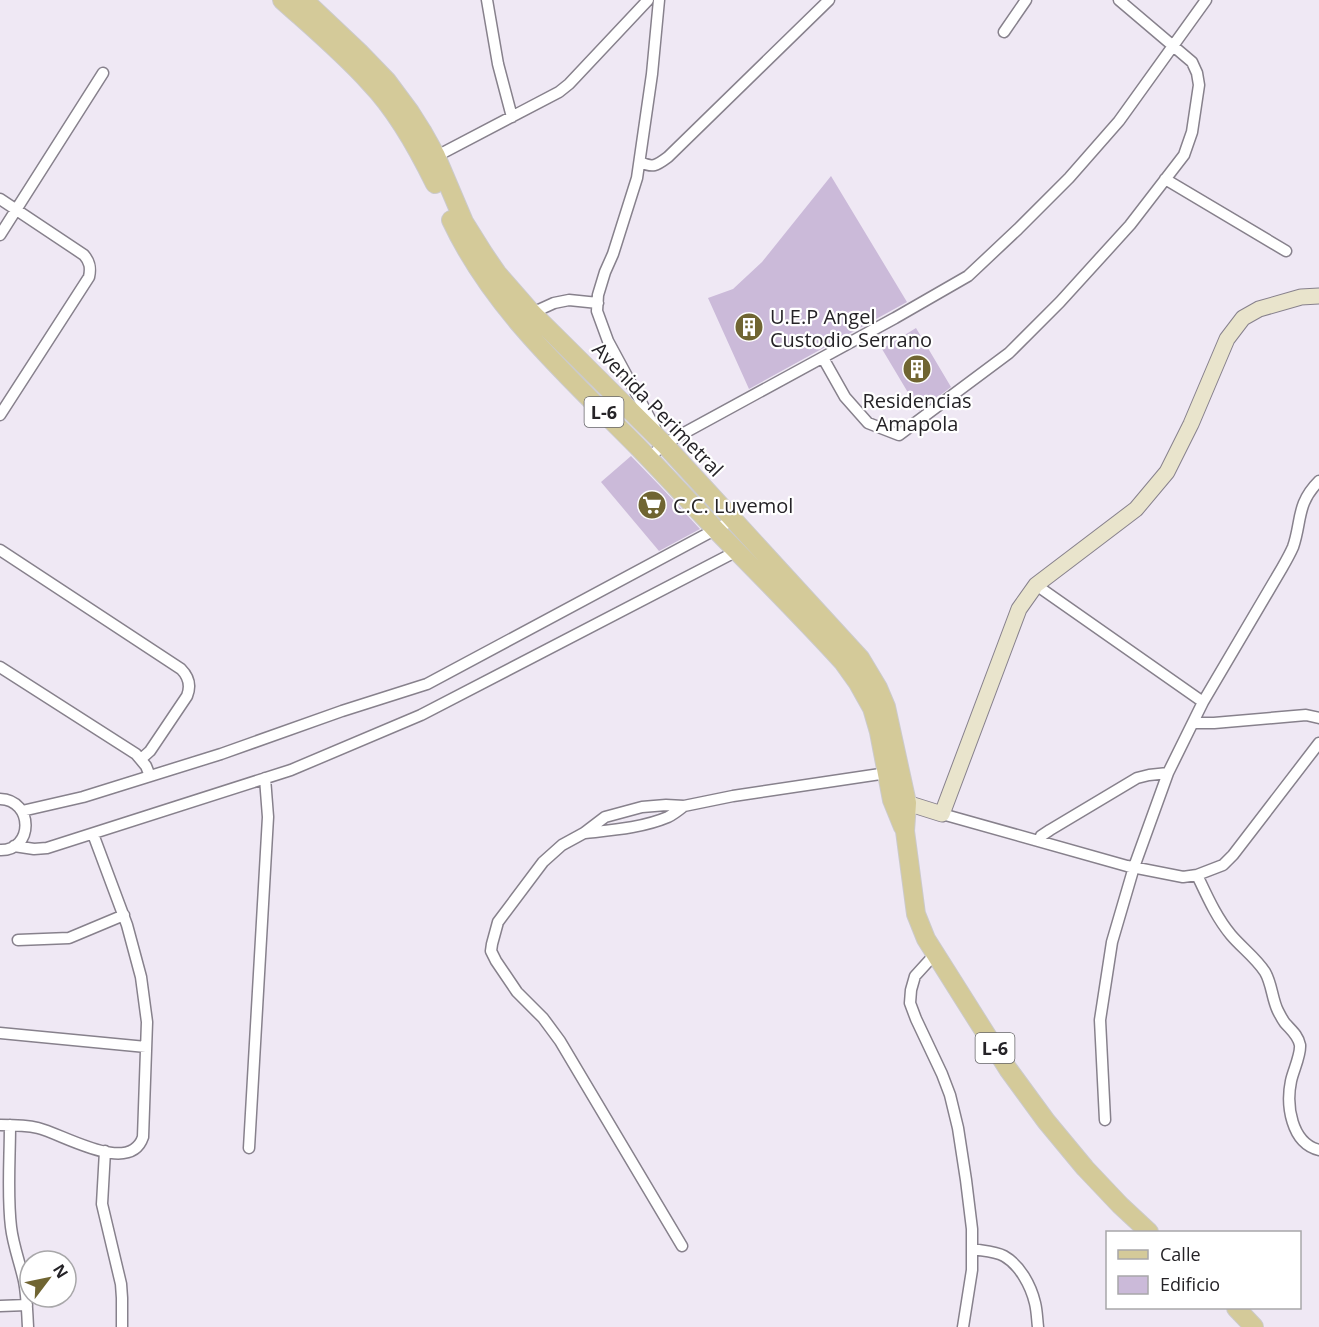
<svg xmlns="http://www.w3.org/2000/svg" width="1319" height="1327" font-family="'Open Sans',sans-serif">
<style>
.building{fill:#cbbad9}
.lines{fill:none;stroke-linecap:round;stroke-linejoin:round}
.street-casing{stroke:#87818c;stroke-width:13}
.secondary-casing{stroke:#87818c;stroke-width:17}
.primary-casing{stroke:#cbcacb;stroke-width:20}
.street{stroke:#fff;stroke-width:10}
.secondary{stroke:#e9e4cc;stroke-width:15}
.primary{stroke:#d4ca99;stroke-width:18}
.labels{text-anchor:middle;dominant-baseline:central;stroke-width:4.5;stroke-linejoin:round;paint-order:stroke}
.shield{fill:#fff;stroke:#666568;stroke-width:1.5}
.shield-label{font-size:18px;font-weight:bold;fill:#252327}
.poi-label{font-size:20px;fill:#252327;stroke:#fff;text-anchor:start}
.street-label{font-size:20px;fill:#252327;stroke:#fff}
</style>
<rect width="100%" height="100%" fill="#efe8f4"/>
<!-- building -->
<path class="building" d="M 831,176 L 907,302 L 749,389 L 708,298 L 733,289 L 762,262 Z
M 916,328 L 951,387 L 919,411 L 882,349 Z
M 631,456 L 660,486 L 700,529 L 659,551 L 601,482 Z"/>
<g class="lines">
<!-- street casing -->
<g class="street-casing">
<path id="street" d="M 487,0 L 498,64 L 512,117
M 1004,32 L 1026,0
M 433,158 L 559,92 L 569,84 L 648,0
M 640,162 C 653,168 656,166 668,157 L 829,0
M 1165,179 L 1286,251
M 0,199 L 84,255 C 90,262 91,268 89,277 L 0,415
M 0,235 L 103,73
M 532,313 L 554,303 L 569,300 L 598,303
M 823,358 L 845,397 L 868,423 L 899,435 L 1009,353 L 1060,302 L 1130,225 L 1184,155 L 1192,132 L 1199,85 L 1197,73 L 1192,62 L 1119,0
M 655,428 L 608,341 L 597,311 L 598,295 L 605,272 L 613,254 L 637,178 L 652,74 L 659,0
M 649,458 L 664,444 L 895,318 L 968,276 L 1018,229 L 1069,178 L 1119,121 L 1206,0
M 0,550 L 181,669 C 189,677 191,686 187,696 L 150,751 L 141,759
M 1036,585 L 1203,702
M 0,667 L 136,754 L 146,766 L 150,776
M 1193,723 L 1214,723 L 1306,715 L 1319,718
M 0,799 C 34,800 34,851 0,850
M 22,811 L 83,797 L 221,754 L 342,711 L 427,684 L 733,520
M 942,814 L 1127,866 L 1183,877 L 1197,875 L 1223,865 L 1233,855 L 1319,743
M 585,833 C 612,830 642,828 668,817 C 674,814 679,810 684,806
M 1039,841 L 1041,836 L 1050,830 L 1137,778 L 1149,775 L 1168,773
M 14,846 L 34,849 L 47,848 L 291,770 L 421,715 L 739,550
M 1197,875 C 1207,896 1216,917 1231,935 C 1241,947 1256,958 1265,972 C 1272,984 1272,999 1278,1011 C 1280,1015 1282,1019 1285,1023 C 1291,1030 1298,1035 1300,1045 C 1301,1055 1293,1071 1291,1081 C 1286,1105 1291,1143 1319,1150
M 18,940 L 69,938 L 124,915
M 935,954 L 915,976 L 911,990 L 910,1003 L 916,1019 L 942,1074 L 950,1095 L 958,1128 L 966,1180 L 972,1229 L 972,1270 L 963,1327
M 0,1033 L 146,1047
M 1105,1120 L 1100,1020 L 1112,942 L 1134,867 L 1168,773 L 1203,702 L 1282,568 C 1286,561 1290,554 1293,547 C 1302,521 1296,504 1319,481
M 0,1125 C 12,1125 26,1125 38,1128 C 63,1134 130,1176 143,1137 L 147,1022 L 141,977 L 127,925 L 93,834
M 10,1125 C 10,1159 7,1194 11,1227 C 13,1245 20,1263 24,1281 C 27,1296 27,1311 28,1327
M 249,1148 L 268,817 L 265,778
M 105,1151 L 102,1204 L 121,1284 L 122,1298 L 122,1327
M 682,1246 L 560,1041 L 543,1018 L 517,992 L 496,961 L 491,951 L 492,944 L 498,922 L 543,862 L 562,845 L 584,833 L 605,817 L 642,807 L 666,805 L 684,806 L 733,796 L 887,773
M 972,1249 C 983,1251 995,1251 1004,1256 C 1020,1265 1031,1286 1035,1303 C 1037,1311 1037,1319 1038,1327
M 0,1306 L 27,1305"/>
</g>
<!-- secondary casing -->
<g class="secondary-casing">
<path id="secondary" d="M 896,801 L 907,803 L 942,814 L 1019,609 L 1036,585 L 1136,509 L 1167,472 L 1191,424 L 1227,339 L 1243,318 L 1259,309 L 1301,297 L 1319,296"/>
</g>
<!-- primary casing -->
<g class="primary-casing">
<path id="primary" d="M 282,0 C 312,27 343,53 370,83 C 397,111 418,149 435,184
M 304,0 L 359,52 L 387,81 L 410,112 L 422,131 L 436,156 L 464,222 L 484,254 L 497,273 L 532,313 L 664,444 L 860,658 L 878,688 L 886,707 L 907,803 L 905,831 L 916,914 L 926,939 L 1008,1069 L 1046,1121 L 1085,1168 L 1120,1205 L 1149,1232
M 451,220 C 493,310 570,378 639,448 C 665,475 691,503 717,531 C 759,574 802,617 843,662 L 858,683 L 872,708 L 879,732 L 892,800 L 903,827
M 1236,1308 L 1254,1327"/>
</g>
<!-- street -->
<use href="#street" class="street"/>
<!-- secondary -->
<use href="#secondary" class="secondary"/>
<!-- primary -->
<use href="#primary" class="primary"/>
</g>
<!-- icons -->
<defs>
<g id="building-disc" transform="scale(1.5)"><circle r="9.5" fill="#706532" stroke="#fff"/><path d="M-4-6H4V6H1V3H-1V6H-4ZM-2.5-4.3h1.7v1.8h-1.7ZM.8-4.3h1.7v1.8H.8ZM-2.5-1h1.7V.8h-1.7ZM.8-1h1.7V.8H.8Z" fill="#fff"/></g>
<g id="supermarket-disc" transform="scale(1.5)"><circle r="9.5" fill="#706532" stroke="#fff"/><path d="M-6-5.5h2.5l.6 2H6L4.5 2H-2.5L-4.4-4H-6ZM-1.5 3.2a1.3 1.3 0 1 0 .1 0ZM3 3.2a1.3 1.3 0 1 0 .1 0Z" fill="#fff"/></g>
</defs>
<g fill-rule="evenodd">
<use href="#building-disc" x="749" y="327"/>
<use href="#building-disc" x="917" y="369"/>
<use href="#supermarket-disc" x="652" y="505"/>
</g>
<g class="labels">
<!-- shield labels -->
<g class="shield">
<rect x="584.5" y="397" width="39" height="30" rx="4.5"/>
<rect x="975.5" y="1033" width="39" height="30" rx="4.5"/>
</g>
<g class="shield-label">
<text x="604" y="412">L-6</text>
<text x="995" y="1048">L-6</text>
</g>
<!-- poi labels -->
<g class="poi-label">
<text x="770" y="316">U.E.P Angel<tspan x="770" dy="23">Custodio Serrano</tspan></text>
<text x="917" y="400" text-anchor="middle">Residencias<tspan x="917" dy="23">Amapola</tspan></text>
<text x="673" y="505">C.C. Luvemol</text>
</g>
<!-- street labels -->
<g class="street-label">
<text transform="translate(658 409) rotate(46)">Avenida Perimetral</text>
</g>
</g>
<!-- legend -->
<rect x="1106" y="1231" width="195" height="78" fill="#ffffff" stroke="#a8a7a9" stroke-width="1.5"/>
<rect x="1118" y="1250" width="30" height="9" fill="#d4ca99" stroke="#a8a7a9" stroke-width="1.5"/>
<text x="1160" y="1261" font-size="18" fill="#252327">Calle</text>
<rect x="1118" y="1276" width="30" height="18" fill="#cbbad9" stroke="#a8a7a9" stroke-width="1.5"/>
<text x="1160" y="1291" font-size="18" fill="#252327">Edificio</text>
<!-- north arrow -->
<g transform="translate(48 1279) rotate(58)"><circle r="28" fill="#ffffff" stroke="#a8a7a9" stroke-width="1.5"/>
<path d="M0-4.5L10 22L0 15L-10 22Z" fill="#706532"/>
<text y="-9" font-size="16" font-weight="bold" text-anchor="middle" fill="#252327">N</text>
</g>
</svg>
